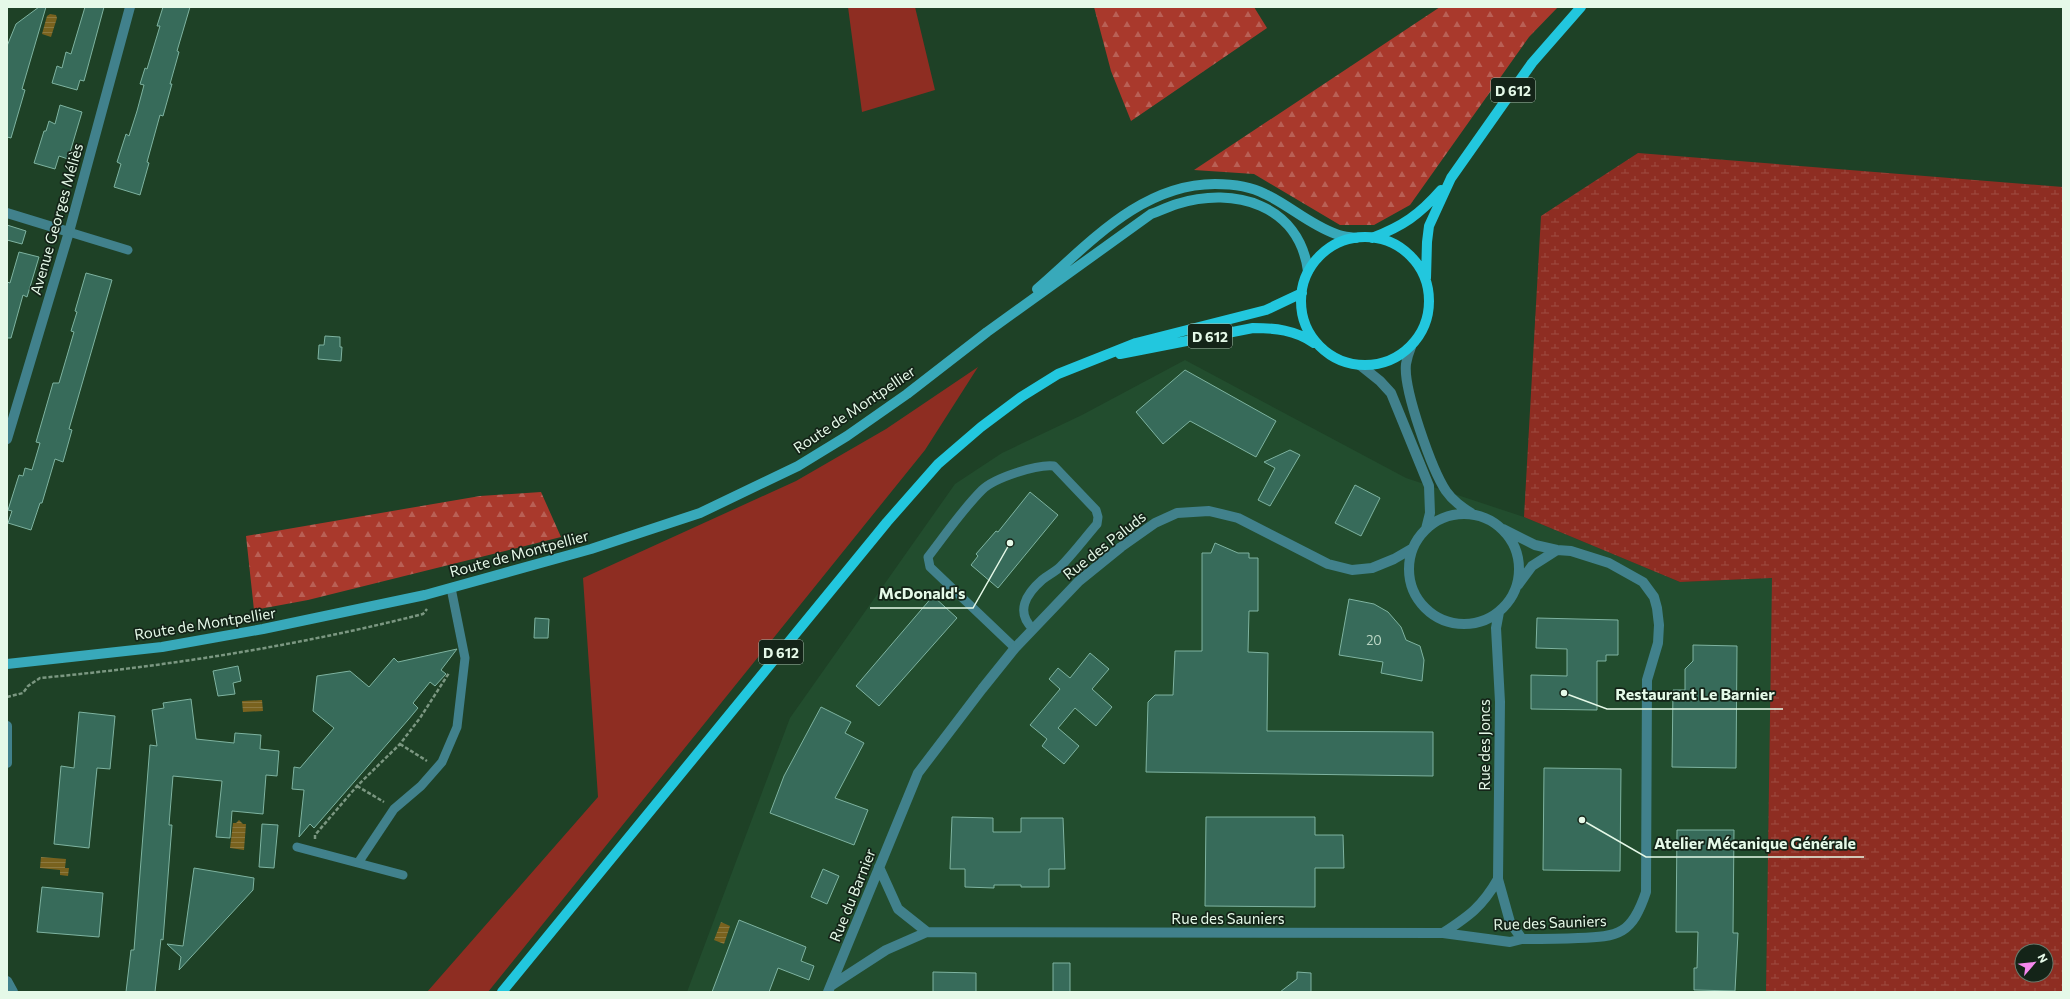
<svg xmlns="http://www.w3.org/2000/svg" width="2070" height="999" font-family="Commissioner,sans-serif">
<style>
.built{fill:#224d2e}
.grass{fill:#8e2d22}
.forest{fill:url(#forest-firs)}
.wetland{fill:url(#wetland-marsh);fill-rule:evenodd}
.water{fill:url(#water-rules)}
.building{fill:#376b5a;stroke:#7eb3a0}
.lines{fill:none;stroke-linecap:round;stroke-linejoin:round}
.path{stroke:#7b9781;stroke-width:2.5;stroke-dasharray:4 2;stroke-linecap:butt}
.service{stroke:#41818c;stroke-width:9}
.minor{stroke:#41818c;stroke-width:10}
.secondary{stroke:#38a9ba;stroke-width:10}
.primary{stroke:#22c7de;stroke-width:10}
.labels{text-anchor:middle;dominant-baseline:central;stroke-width:3.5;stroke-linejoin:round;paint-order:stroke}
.number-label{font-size:13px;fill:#bad6c4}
.shield{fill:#142418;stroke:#a6b9aa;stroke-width:1}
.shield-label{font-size:14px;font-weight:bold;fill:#e5f9e8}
.street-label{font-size:15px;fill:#e5f9e8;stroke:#142418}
.leader{fill:none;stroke:#e5f9e8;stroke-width:1.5}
.callout-dot{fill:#e5f9e8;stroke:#142418;stroke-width:1.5}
.callout-label{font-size:16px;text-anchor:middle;font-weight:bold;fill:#e5f9e8;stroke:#142418;stroke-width:3.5;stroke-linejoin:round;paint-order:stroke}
</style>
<defs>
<pattern id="forest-firs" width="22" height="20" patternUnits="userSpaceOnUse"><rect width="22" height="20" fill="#a9392c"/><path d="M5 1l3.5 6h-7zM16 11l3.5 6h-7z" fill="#b96055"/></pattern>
<pattern id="wetland-marsh" width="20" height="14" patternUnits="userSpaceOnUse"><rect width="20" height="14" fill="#8e2d22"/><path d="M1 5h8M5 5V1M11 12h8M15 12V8" fill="none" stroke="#9e4c42"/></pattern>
<pattern id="water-rules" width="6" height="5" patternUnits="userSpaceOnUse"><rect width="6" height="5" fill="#79621e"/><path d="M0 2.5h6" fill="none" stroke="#8c793f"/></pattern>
</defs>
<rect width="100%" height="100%" fill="#1e4126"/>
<!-- built -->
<path class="built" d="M 1185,360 L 1406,478 L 1524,517 L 1680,582 L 1773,578 L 1766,992 L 687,992 L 790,718 L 955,484 L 1002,453 L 1082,415 Z"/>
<!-- grass -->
<path class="grass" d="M 848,7 L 915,7 L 935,90 L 862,112 Z
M 978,367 L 925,450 L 488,992 L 427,992 L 598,797 L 583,578 L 796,481 L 886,429 Z"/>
<!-- forest -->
<path class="forest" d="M 1094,7 L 1254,7 L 1267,28 L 1131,121 L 1111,71 Z
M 1440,7 L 1558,7 L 1529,37 L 1410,205 L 1374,225 L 1340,225 L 1254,174 L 1194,170 Z
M 541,492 L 561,537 L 308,600 L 254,610 L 246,536 L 480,496 Z"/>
<!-- wetland -->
<path class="wetland" d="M 1638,153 L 2063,187 L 2063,992 L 1766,992 L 1772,578 L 1680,582 L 1524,517 L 1541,216 ZM 2022,951 L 2046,951 L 2046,975 L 2022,975 Z"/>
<!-- water -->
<path class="water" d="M 50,14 L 56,15 L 57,18 L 51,37 L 42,34 L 47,16 Z
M 262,700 L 263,711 L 243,712 L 242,701 Z
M 239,820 L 243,824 L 246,824 L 244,850 L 230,848 L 233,823 L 236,823 Z
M 41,857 L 66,859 L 65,868 L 69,868 L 68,876 L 60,875 L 60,870 L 40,868 Z
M 721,922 L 730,926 L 724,944 L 714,940 Z"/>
<!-- building -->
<path class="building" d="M 39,7 L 46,7 L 22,89 L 25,90 L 11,138 L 7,137 L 7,46 L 16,24 Z
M 85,7 L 104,7 L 84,81 L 80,80 L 77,90 L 52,83 L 57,66 L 62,68 L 66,52 L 71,54 Z
M 163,7 L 190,7 L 177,51 L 179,52 L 170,84 L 172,84 L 163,116 L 160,115 L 147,162 L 149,163 L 140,195 L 114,187 L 121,164 L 117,162 L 126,134 L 129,136 L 137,111 L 144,85 L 140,84 L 145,68 L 147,69 L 160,26 L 157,26 Z
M 60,105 L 82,112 L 68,159 L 59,156 L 55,169 L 34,163 L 44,131 L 46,131 L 49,121 L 55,124 Z
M 7,225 L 26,231 L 22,244 L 7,240 Z
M 19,252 L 39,257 L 27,297 L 23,295 L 11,338 L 7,338 L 7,282 L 10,283 Z
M 86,273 L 112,280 L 69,429 L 72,430 L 63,462 L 55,459 L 42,503 L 40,503 L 31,530 L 8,523 L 12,511 L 8,510 L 19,475 L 23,476 L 25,468 L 32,470 L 40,443 L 36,442 L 53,383 L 59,383 L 74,332 L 71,331 L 77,312 L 75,311 Z
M 325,336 L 340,337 L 340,347 L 342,347 L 341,361 L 318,359 L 319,345 L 324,345 Z
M 1185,370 L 1276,421 L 1256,457 L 1190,421 L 1163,444 L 1136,412 Z
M 1290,450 L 1300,455 L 1270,506 L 1258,500 L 1275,468 L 1264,462 Z
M 1355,485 L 1380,498 L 1361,536 L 1335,523 Z
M 1030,492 L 1058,515 L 998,588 L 971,565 L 978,556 L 976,554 L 996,531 L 998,532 Z
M 1215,543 L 1238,553 L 1249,553 L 1249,558 L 1258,558 L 1258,611 L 1249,611 L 1248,652 L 1268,653 L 1267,731 L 1433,732 L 1433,776 L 1146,772 L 1148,702 L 1155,695 L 1173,695 L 1175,651 L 1202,651 L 1202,553 L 1211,553 Z
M 933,596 L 957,618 L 879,706 L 856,686 Z
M 1349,599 L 1374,604 L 1388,612 L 1401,627 L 1406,640 L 1420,646 L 1424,660 L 1422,681 L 1381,673 L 1383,662 L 1339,655 Z
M 535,618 L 549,619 L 548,638 L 534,638 Z
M 1537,618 L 1618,620 L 1618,655 L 1606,655 L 1606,661 L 1597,661 L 1597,710 L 1531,709 L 1531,675 L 1567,676 L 1567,649 L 1536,648 Z
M 1693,645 L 1737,646 L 1736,768 L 1672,767 L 1673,690 L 1685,690 L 1685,669 L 1693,661 Z
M 457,649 L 441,670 L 446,674 L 435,686 L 430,682 L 413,703 L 418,708 L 408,720 L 314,828 L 310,824 L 299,837 L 304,790 L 292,789 L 294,767 L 300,768 L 334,728 L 313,711 L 317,676 L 350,671 L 369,687 L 394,658 L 398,662 Z
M 1090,653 L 1109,669 L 1092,689 L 1112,707 L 1096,726 L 1075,708 L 1058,728 L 1079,746 L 1064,764 L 1042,746 L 1047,739 L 1030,725 L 1060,689 L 1049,679 L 1058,668 L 1070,678 Z
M 238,666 L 241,681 L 233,683 L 235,694 L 218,696 L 213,671 Z
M 191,699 L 196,739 L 234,743 L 235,733 L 261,735 L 260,749 L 279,751 L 277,776 L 266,775 L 263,814 L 232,811 L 230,838 L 216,837 L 222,781 L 173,776 L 169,825 L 172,825 L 163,940 L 161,939 L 155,992 L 126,992 L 131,950 L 134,950 L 150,745 L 157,746 L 152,710 L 164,708 L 163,703 Z
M 821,707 L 851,722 L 845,733 L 864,743 L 835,798 L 868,810 L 854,845 L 770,813 L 784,776 Z
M 79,712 L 115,716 L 110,769 L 97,768 L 89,848 L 54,844 L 61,766 L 74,768 Z
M 1544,768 L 1621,769 L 1620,871 L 1543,870 Z
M 952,817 L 993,818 L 993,832 L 1021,832 L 1021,818 L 1063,818 L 1065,869 L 1049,869 L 1049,887 L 1021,887 L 1021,885 L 994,885 L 994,888 L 965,887 L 965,869 L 950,869 Z
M 1206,817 L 1315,817 L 1315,835 L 1343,835 L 1344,868 L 1315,868 L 1315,907 L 1205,906 Z
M 262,824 L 278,825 L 274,868 L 259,867 Z
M 1677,830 L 1734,830 L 1733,933 L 1738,933 L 1735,991 L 1694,990 L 1694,968 L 1697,968 L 1698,932 L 1676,932 Z
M 194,868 L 254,878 L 253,890 L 179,970 L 181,957 L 167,944 L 183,946 Z
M 823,869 L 839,876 L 827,904 L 811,897 Z
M 42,887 L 103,893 L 99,937 L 37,932 Z
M 739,920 L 806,947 L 801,961 L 814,966 L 809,980 L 778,968 L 769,992 L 712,992 Z
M 1053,963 L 1070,963 L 1070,992 L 1053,992 Z
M 933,972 L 976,973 L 976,992 L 933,992 Z
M 1297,972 L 1311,973 L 1311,992 L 1280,992 L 1297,979 Z"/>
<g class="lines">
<!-- path -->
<path class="path" d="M 7,697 L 23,693 L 28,686 L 40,678 C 169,666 297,646 423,614 L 427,609
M 400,744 L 427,761
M 357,786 L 384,802
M 315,839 L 315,835 L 357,786 L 400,744 L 420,718 L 449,673"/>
<!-- service -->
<path class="service" d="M 69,232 L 128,250
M 1015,648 L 930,567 L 928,557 C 945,535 962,510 982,490 C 994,478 1037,464 1054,466 L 1096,510 L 1098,517 L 1097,524 C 1084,539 1073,554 1060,567 C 1055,572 1048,575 1042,580 C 1026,594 1015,612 1033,629
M 297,847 L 403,875
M 358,863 L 394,809 L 421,786 L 442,762 L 457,727 L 465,658 L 451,588"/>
<!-- minor -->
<path class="minor" d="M 7,213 L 69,232
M 1411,347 C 1409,352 1407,358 1406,364 C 1403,389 1432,470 1446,491 C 1453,501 1462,507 1471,513
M 1360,365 L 1380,381 L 1391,393 L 1429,486 L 1430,513 L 1426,529
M 7,439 L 69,232 L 130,7
M1409 569a55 55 0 1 1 110 0a55 55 0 1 1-110 0Z
M 1518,585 L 1532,566 L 1557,550
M 7,726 L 7,763
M 879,867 L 898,909 L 927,932
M 1498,879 L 1510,922 L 1522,939
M 1443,933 C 1469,916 1482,907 1498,879 L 1500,702 L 1496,628 L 1499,612
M 7,981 L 13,992
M 832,985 L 886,950 L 927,932 L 1443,933 L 1510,942 L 1522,939 C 1541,939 1559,939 1578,938 C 1619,937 1632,934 1646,892 L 1647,680 L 1658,643 L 1659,625 L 1657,608 L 1654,597 L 1643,582 L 1609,563 L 1571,551 L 1557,550 L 1535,545 L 1503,529
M 828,992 L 918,773 L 982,689 L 1015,648 L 1079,581 L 1121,547 L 1155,523 L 1177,513 L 1209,511 L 1238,518 L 1328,564 L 1352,570 L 1372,568 L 1394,559 L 1413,548"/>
<!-- secondary -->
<path class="secondary" d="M 1037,289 C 1089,244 1141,184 1215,184 C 1231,184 1250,186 1265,194 C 1289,205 1310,225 1336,234 C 1342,237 1350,237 1356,238
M 7,664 L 162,647 L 263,629 L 425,595 L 591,549 L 700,513 L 798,466 L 847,436 L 907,394 L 987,332 L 1151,214 C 1159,211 1168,207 1177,204 C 1235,186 1299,205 1308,271"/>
<!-- primary -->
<path class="primary" d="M1301 301a64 64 0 1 1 128 0a64 64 0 1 1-128 0Z
M 1372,238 C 1403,226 1419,215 1441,190
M 1426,278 L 1427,242 L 1429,226 L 1451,178 L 1532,63 L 1581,7
M 1120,354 L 1253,328 C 1275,328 1295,330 1314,343
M 502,992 L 887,522 L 938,464 L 981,427 L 1021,397 L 1058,374 L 1136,343 L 1266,310 L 1302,293"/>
</g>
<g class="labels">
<!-- number labels -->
<g class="number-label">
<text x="1374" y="640">20</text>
</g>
<!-- shield labels -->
<g class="shield">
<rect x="1491" y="78" width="44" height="24" rx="3"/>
<rect x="1188" y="324" width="44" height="24" rx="3"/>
<rect x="759" y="640" width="44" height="24" rx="3"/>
</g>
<g class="shield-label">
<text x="1513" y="90">D 612</text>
<text x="1210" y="336">D 612</text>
<text x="781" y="652">D 612</text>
</g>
<!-- street labels -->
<g class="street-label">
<text transform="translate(56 219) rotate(-74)">Avenue Georges Méliès</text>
<text transform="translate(854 409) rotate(-34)">Route de Montpellier</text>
<text transform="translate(1104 545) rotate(-38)">Rue des Paluds</text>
<text transform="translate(519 553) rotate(-15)">Route de Montpellier</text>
<text transform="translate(205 623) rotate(-9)">Route de Montpellier</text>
<text transform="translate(1484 745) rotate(-90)">Rue des Joncs</text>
<text transform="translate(852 895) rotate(-68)">Rue du Barnier</text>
<text x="1228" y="918">Rue des Sauniers</text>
<text transform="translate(1550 922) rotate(-2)">Rue des Sauniers</text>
</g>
</g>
<!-- callouts -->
<path class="leader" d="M1010 543L973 608H870M1564 693L1607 709H1783M1582 820L1646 857H1864"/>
<g class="callout-dot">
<circle cx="1010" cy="543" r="4"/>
<circle cx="1564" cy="693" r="4"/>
<circle cx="1582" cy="820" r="4"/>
</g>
<g class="callout-label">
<text x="922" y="599">McDonald's</text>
<text x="1695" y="700">Restaurant Le Barnier</text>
<text x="1755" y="849">Atelier Mécanique Générale</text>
</g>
<!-- border -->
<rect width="2070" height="999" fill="none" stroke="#e5f9e8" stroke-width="16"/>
<!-- north arrow -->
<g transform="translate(2034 963) rotate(62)"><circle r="19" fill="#142418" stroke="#68796b"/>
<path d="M0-3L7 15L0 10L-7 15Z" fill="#f689ee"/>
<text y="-6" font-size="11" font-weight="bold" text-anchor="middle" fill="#e5f9e8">N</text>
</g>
</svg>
